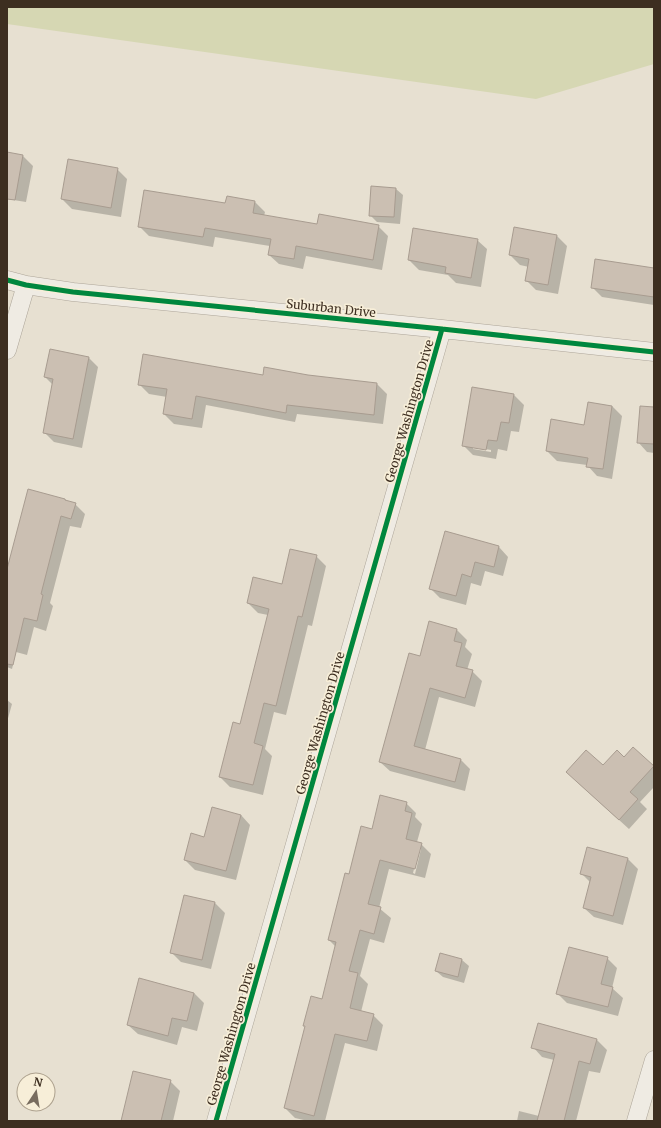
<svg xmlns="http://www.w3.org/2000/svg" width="661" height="1128" font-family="Merriweather,serif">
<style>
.green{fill:#d6d7b3}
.shadow{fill:#0003;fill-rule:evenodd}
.building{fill:#cbbfb2;stroke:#a89c90}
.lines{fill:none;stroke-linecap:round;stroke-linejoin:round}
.minor-casing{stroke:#ada599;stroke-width:19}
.minor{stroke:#efebe3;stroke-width:18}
.cycleway-casing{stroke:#f7eed8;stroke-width:8}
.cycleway{stroke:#00873e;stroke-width:5}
.labels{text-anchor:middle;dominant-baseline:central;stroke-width:3.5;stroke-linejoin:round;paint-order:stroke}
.street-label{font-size:12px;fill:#3d2e20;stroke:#f7eed8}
</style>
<rect width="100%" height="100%" fill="#e7e0d1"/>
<!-- green -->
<path class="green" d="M 7,7 L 654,7 L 654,64 L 536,99 L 7,24 Z"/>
<!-- shadow -->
<path class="shadow" d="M 7,153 L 23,156 L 33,166 L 26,202 L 7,199 Z
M 117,169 L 127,179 L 121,217 L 72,209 L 62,199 Z
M 396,189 L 403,195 L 400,224 L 377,222 L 370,215 Z
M 255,202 L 265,212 L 264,216 L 318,225 L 378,226 L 388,236 L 382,270 L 306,256 L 303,269 L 279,264 L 269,255 L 270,246 L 215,237 L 213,247 L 149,236 L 139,226 L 226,204 Z
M 515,228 L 557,236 L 567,246 L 558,294 L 536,290 L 526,280 L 529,267 L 520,265 L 510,255 Z
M 477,240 L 487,249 L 481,287 L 456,283 L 448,275 L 419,270 L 409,260 Z
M 654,269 L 654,305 L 602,297 L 592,287 Z
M 89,358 L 98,367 L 82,448 L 54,442 L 44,432 L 53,385 L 45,377 Z
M 264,376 L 307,376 L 377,384 L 387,394 L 383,424 L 297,414 L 295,422 L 206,405 L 202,428 L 174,424 L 164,414 L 167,397 L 149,394 L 139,384 Z
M 473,388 L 514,395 L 524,405 L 519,432 L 511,431 L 507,451 L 498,449 L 496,459 L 473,455 L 463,445 ZM 473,447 L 491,450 L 491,452 L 473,449 Z
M 612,406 L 622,416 L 612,479 L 597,476 L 587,465 L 557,461 L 547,451 Z
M 654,408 L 654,453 L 647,452 L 638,442 Z
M 65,499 L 67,502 L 75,504 L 85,514 L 81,528 L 70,526 L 50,603 L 53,606 L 46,631 L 34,627 L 27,655 L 16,652 L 12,669 L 7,667 L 7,573 Z
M 499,547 L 508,557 L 503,576 L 485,571 L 481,586 L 471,583 L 466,605 L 440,598 L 430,588 Z
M 316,556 L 326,566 L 312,626 L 308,625 L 286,715 L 274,712 L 265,749 L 272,756 L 263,795 L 230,787 L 220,777 L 241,725 L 268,615 L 258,613 L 248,603 L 282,585 Z
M 457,630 L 467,640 L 465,647 L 472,654 L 467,670 L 472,671 L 482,681 L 475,707 L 439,697 L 425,750 L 461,760 L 470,769 L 465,791 L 390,771 L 380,762 L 420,657 Z
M 7,700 L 12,704 L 7,722 Z
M 633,748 L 654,767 L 654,787 L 640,802 L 647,809 L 629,829 L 577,782 L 603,767 L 624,758 Z
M 406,803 L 416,813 L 415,817 L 422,824 L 417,842 L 421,844 L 431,854 L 425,878 L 389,869 L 379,908 L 391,918 L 384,943 L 370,939 L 360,976 L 368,984 L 361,1012 L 373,1015 L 383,1025 L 377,1051 L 345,1043 L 325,1121 L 308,1121 L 295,1118 L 285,1108 L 323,1000 L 336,947 L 329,940 L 350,876 L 372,830 ZM 419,849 L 421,849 L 415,874 L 413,873 Z
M 241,815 L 250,825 L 236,880 L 195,870 L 185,860 L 205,838 Z
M 588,848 L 628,859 L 638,869 L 623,925 L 594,917 L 584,908 L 591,883 L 581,873 Z
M 185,896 L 215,903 L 225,913 L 211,969 L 181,962 L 171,952 Z
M 441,954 L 462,960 L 469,966 L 464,983 L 443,977 L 436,971 Z
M 607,958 L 617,968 L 612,988 L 623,998 L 618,1016 L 567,1003 L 557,993 Z
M 194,993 L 204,1003 L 197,1031 L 182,1027 L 177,1045 L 138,1034 L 128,1025 Z
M 539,1024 L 597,1040 L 607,1050 L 600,1073 L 589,1071 L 576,1121 L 517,1121 L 519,1111 L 539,1116 L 554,1060 L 542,1057 L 533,1047 Z
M 170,1081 L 180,1091 L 173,1121 L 122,1121 Z"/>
<!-- building -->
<path class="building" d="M 7,152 L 23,155 L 15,200 L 7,199 Z
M 68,159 L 118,168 L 111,208 L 61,199 Z
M 371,186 L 396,188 L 394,217 L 369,216 Z
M 144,190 L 225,203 L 227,196 L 255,201 L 253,213 L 317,224 L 319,214 L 379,225 L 373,260 L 296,246 L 294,259 L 268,255 L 271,239 L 205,228 L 203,237 L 138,227 Z
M 514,227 L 557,235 L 548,285 L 525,281 L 529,259 L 509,255 Z
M 413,228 L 478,239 L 471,278 L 445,273 L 446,267 L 408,260 Z
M 595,259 L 654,268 L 654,297 L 591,288 Z
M 50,349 L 89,357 L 73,439 L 43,433 L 53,379 L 44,377 Z
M 143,354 L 263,375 L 264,367 L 308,375 L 377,383 L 374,415 L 287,405 L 286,413 L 196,396 L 192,419 L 163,414 L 167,389 L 138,385 Z
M 472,387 L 514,394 L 509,423 L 501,422 L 497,441 L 488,440 L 486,450 L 462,446 Z
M 588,402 L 612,406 L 603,469 L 586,467 L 588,458 L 546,451 L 551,419 L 584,425 Z
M 640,406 L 654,407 L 654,444 L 637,443 Z
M 28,489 L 65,499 L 65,500 L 76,503 L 71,519 L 61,516 L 41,594 L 43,595 L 37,621 L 24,618 L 13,665 L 7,664 L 7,569 Z
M 445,531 L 499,546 L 494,567 L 475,562 L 471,577 L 462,574 L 456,596 L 429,589 Z
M 290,549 L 317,555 L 302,617 L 298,616 L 276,706 L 264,703 L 254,743 L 263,746 L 253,785 L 219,777 L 233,722 L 240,724 L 269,609 L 247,603 L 253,577 L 282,584 Z
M 429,621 L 457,629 L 454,641 L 462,643 L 456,666 L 473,670 L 465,698 L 430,688 L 414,746 L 461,759 L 455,782 L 379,762 L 409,653 L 420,656 Z
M 633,747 L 654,766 L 630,792 L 638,799 L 619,820 L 566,772 L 586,750 L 603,765 L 617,750 L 624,757 Z
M 380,795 L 407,802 L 405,811 L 412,813 L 406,839 L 422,843 L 415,869 L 380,860 L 368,904 L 381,907 L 374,934 L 360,930 L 349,971 L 358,973 L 350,1008 L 374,1014 L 367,1041 L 335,1034 L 314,1116 L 284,1108 L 305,1026 L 303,1026 L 311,996 L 322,999 L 336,942 L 328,940 L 345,873 L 349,874 L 361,826 L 372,829 Z
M 212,807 L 241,815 L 226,871 L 184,860 L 191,833 L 204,837 Z
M 587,847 L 628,858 L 613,916 L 583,908 L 591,877 L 580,874 Z
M 184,895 L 215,902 L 202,960 L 170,953 Z
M 569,947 L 608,957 L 601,984 L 613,987 L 608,1007 L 556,994 Z
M 440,953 L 462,959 L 458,977 L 435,971 Z
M 139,978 L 194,993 L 187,1021 L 172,1018 L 168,1036 L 127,1025 Z
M 538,1023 L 597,1039 L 590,1064 L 579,1061 L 564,1121 L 537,1121 L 555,1054 L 531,1048 Z
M 133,1071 L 171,1080 L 161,1121 L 121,1121 Z"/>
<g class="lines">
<!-- minor casing -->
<g class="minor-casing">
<path id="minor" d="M 7,280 L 26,285 L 73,292 L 442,329 L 654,352
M 7,350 L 26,285
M 216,1121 L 442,329
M 636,1121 L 654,1060"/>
</g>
<!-- minor -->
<use href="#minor" class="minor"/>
<!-- cycleway casing -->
<g class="cycleway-casing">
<path id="cycleway" d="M 7,280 L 26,285 L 73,292 L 442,329 L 654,352
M 216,1121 L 442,329"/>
</g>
<!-- cycleway -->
<use href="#cycleway" class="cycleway"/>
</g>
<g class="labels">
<!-- street labels -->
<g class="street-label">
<text transform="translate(331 308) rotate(6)">Suburban Drive</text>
<text transform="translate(409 411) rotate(-74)">George Washington Drive</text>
<text transform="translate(320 723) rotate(-74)">George Washington Drive</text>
<text transform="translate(231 1034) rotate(-74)">George Washington Drive</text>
</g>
</g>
<!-- border -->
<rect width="661" height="1128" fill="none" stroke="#3d2e20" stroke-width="16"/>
<!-- north arrow -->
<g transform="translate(36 1092) rotate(12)"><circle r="19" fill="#f7eed8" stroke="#ada18e"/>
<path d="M0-3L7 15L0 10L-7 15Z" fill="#786c5e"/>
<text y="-6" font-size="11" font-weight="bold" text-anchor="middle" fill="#3d2e20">N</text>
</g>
</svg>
